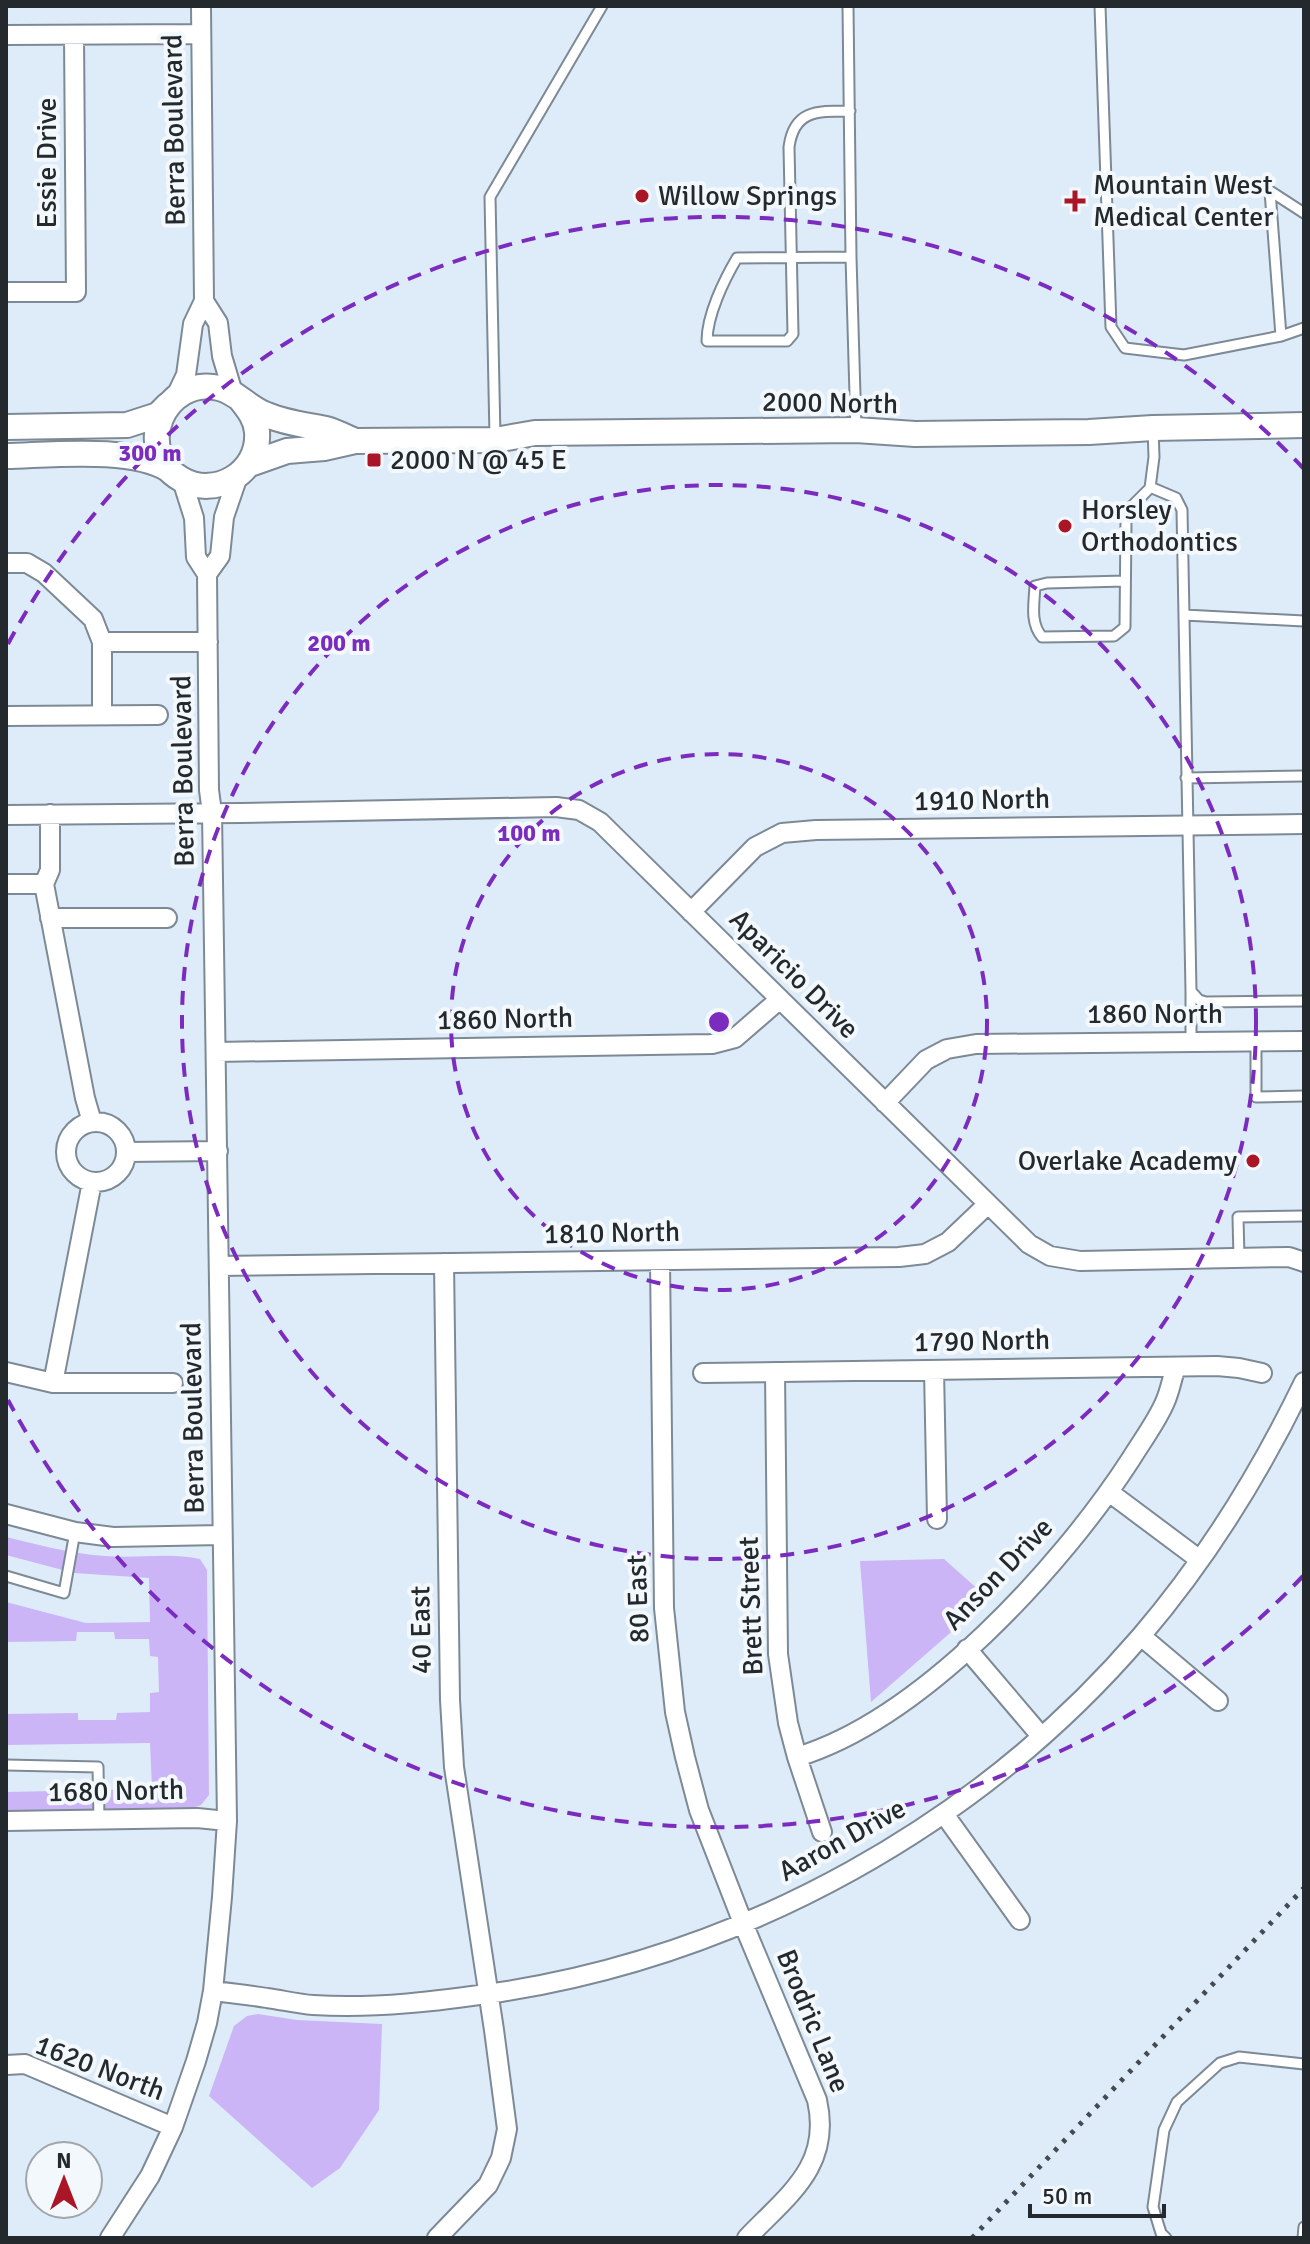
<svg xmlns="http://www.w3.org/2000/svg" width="1310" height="2244" font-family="Signika,sans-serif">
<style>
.green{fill:#ccb5f6}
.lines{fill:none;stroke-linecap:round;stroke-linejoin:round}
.lane-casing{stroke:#7d8a95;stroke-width:13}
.street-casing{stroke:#7d8a95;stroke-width:22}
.secondary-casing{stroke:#7d8a95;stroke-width:28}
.lane{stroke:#fff;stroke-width:9}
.street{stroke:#fff;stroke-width:18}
.secondary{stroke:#fff;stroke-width:24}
.rail{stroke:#434a50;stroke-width:5;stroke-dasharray:4 8;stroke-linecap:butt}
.ring{fill:none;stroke:#7b2cbf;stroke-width:4;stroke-dasharray:14 10}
.poi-dot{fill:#ab1627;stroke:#f3f8fd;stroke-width:3}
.labels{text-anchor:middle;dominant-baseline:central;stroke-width:8;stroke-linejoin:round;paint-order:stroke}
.street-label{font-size:28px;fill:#24292e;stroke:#f3f8fd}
.poi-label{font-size:28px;fill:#24292e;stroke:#f3f8fd;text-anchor:start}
.centre{fill:#7b2cbf;stroke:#f3f8fd;stroke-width:4}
.ring-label{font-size:24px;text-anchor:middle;font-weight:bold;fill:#7b2cbf;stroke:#f3f8fd;stroke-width:8;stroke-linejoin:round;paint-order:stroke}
</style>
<rect width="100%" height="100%" fill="#deecf9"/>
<!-- green -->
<path class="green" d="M 6,1537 C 39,1545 72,1554 105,1556 C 137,1559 169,1552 200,1559 L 207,1570 L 209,1795 L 201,1805 L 189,1809 L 6,1811 L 6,1792 L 152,1789 L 150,1743 L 6,1745 L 6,1714 L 78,1713 L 78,1720 L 116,1720 L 117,1713 L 150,1712 L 150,1693 L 159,1692 L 158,1657 L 150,1656 L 149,1639 L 115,1639 L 114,1632 L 77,1632 L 76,1641 L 6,1642 L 6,1602 L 86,1623 L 150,1622 L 149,1578 L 74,1573 L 6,1555 Z
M 944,1559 L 989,1599 L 871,1702 L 860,1561 Z
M 258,2014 L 297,2020 L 382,2024 L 379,2110 L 340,2168 L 312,2188 L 209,2096 L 234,2026 L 247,2016 Z"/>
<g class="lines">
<!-- lane casing -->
<g class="lane-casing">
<path id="lane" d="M 848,6 L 851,257 L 856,430
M 1100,6 L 1111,327 L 1125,348 L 1184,355 L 1281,336 L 1304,328
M 850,111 C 817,111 794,110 789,147 L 793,334 L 787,341 L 707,341 C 707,315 724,280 737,258 L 851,257
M 1281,336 L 1270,191 L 1304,213
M 495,437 L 490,197 L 602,6
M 1150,487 L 1176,498 L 1182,510 L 1191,991 L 1199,1000 L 1206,1002 L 1304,1001
M 1125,581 L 1047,583 L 1035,586 C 1034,604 1030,623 1042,637 L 1114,636 L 1125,627 L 1126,522 L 1130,508 L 1150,488 L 1154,457 L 1153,428
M 1184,615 L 1304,621
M 1186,778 L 1304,776
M 1191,991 L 1191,1042
M 1256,1041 L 1256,1097 L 1304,1096
M 1239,1258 L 1238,1217 L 1304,1216
M 6,1576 L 64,1593 L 75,1532
M 6,1765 L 98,1767 L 99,1819
M 1166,2238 L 1161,2233 L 1153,2207 L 1164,2130 L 1177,2102 L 1220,2063 L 1239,2057 L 1304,2064
M 1303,2238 L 1304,2227"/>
</g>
<!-- street casing -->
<g class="street-casing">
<path id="street" d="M 6,35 L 201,34
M 6,292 L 76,292 L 74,35
M 204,301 L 218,323 L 222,356 L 233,393
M 175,398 L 186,375 L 193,324 L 204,301 L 201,6
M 6,563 L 27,563 L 44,573 L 93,619 L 102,642 L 102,715
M 207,574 L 220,556 L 224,517 L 238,476
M 102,642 L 208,642
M 6,716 L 158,715
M 6,815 L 240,813 L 556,807 L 579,810 L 600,822 L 1029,1244 L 1050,1256 L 1080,1261 L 1289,1257 L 1304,1262
M 6,884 L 44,884 L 50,870 L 50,814
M 44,884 L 85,1098 L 92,1122
M 691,912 L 755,847 L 782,833 L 816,830 L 1304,824
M 50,918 L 167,918
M 216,1052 L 712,1044 L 735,1038 L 780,999
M 885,1103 L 926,1060 L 947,1049 L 976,1044 L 1304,1041
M66 1152a30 30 0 1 1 60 0a30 30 0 1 1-60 0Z
M 126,1152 L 218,1151
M 92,1182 L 53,1383 L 173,1383
M 660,1261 L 664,1608 L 675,1712 L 685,1757 L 699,1810 L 743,1923 L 817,2100 C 832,2166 788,2195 747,2238
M 219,1266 L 899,1257 L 925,1254 L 948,1242 L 988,1204
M 934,1370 L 937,1519
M 6,1372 L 53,1383
M 775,1372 L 778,1654 L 788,1723 L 797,1757 L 822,1832
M 703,1373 L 1217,1366 L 1239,1368 L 1262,1373
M 1109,1492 L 1200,1560
M 6,1514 L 75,1532 L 113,1537 L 222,1535
M 1141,1636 L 1218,1701
M 967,1649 L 1041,1736
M 797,1757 C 922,1719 1061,1567 1131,1459 C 1142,1441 1157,1421 1165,1402 C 1170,1391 1172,1378 1176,1367
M 944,1814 L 1020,1920
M 6,1821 L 197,1818 L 227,1821
M 213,1991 C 231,1993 249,1995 267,1998 C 282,2000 298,2004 313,2005 C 376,2009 439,2001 501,1992 C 745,1954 979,1825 1141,1636 C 1206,1560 1260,1473 1304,1382
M 6,2065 L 25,2064 L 173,2127
M 110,2238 L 150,2176 L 173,2127 L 196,2061 L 207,2023 L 213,1991 L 222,1897 L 227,1821 L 212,813 L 209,790 L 207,574 L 196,557 L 194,518 L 182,480
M 437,2238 L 488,2185 L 501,2158 L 507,2129 L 494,2030 L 454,1767 L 450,1700 L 444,1263"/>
</g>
<!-- secondary casing -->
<g class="secondary-casing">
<path id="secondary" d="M 241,400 C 249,410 256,419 257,432 C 260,473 215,499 181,479 C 132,451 164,375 219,388 C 237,392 249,409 267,415 C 286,423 306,425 326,429 C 336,432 346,437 355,441
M 6,427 L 127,425 L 158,415 L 168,405
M 6,456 C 52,455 132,446 170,470
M 250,464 L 287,451 L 324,448 L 355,441 L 495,440 L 535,433 L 856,430 L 915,434 L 1089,432 L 1153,428 L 1304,425"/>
</g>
<!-- lane -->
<use href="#lane" class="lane"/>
<!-- street -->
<use href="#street" class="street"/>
<!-- secondary -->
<use href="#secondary" class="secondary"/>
<!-- rail -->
<path class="rail" d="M 972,2238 L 1304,1888"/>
</g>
<!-- distance rings -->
<g class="ring">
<circle cx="719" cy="1022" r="268"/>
<circle cx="719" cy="1022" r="537"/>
<path d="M1303 1576A805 805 0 0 1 8 1400M8 644A805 805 0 0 1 1303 468"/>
</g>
<!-- markers -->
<g class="poi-dot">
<circle cx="642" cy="196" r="8"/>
<path d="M1071 189h8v8h8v8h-8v8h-8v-8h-8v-8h8z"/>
<rect x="366" y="452" width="16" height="16" rx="4"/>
<circle cx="1065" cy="526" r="8"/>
<circle cx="1253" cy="1161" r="8"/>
</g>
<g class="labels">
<!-- street labels -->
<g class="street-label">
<text transform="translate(174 130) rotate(-91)">Berra Boulevard</text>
<text transform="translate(47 163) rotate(-90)">Essie Drive</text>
<text transform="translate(830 403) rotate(1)">2000 North</text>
<text transform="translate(183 771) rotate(-91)">Berra Boulevard</text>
<text transform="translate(982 800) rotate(-1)">1910 North</text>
<text transform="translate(794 974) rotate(45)">Aparicio Drive</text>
<text x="1155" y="1014">1860 North</text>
<text transform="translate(505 1019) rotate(-1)">1860 North</text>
<text transform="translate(612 1233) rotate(-1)">1810 North</text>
<text transform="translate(982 1341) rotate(-1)">1790 North</text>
<text transform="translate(193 1418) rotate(-91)">Berra Boulevard</text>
<text transform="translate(998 1574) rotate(-46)">Anson Drive</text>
<text transform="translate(638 1599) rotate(-92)">80 East</text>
<text transform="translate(751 1606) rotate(-92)">Brett Street</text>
<text transform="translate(421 1630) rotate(-91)">40 East</text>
<text transform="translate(116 1791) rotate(-1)">1680 North</text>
<text transform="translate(842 1840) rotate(-29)">Aaron Drive</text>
<text transform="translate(813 2021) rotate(68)">Brodric Lane</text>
<text transform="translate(100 2068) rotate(21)">1620 North</text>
</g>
<!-- poi labels -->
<g class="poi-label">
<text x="1093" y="185">Mountain West<tspan x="1093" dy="32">Medical Center</tspan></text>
<text x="658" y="196">Willow Springs</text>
<text x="390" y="460">2000 N @ 45 E</text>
<text x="1081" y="510">Horsley<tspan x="1081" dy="32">Orthodontics</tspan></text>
<text x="1237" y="1161" text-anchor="end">Overlake Academy</text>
</g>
</g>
<circle cx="719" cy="1022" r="12" class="centre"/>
<g class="ring-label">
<text x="150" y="461">300 m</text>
<text x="339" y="651">200 m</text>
<text x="529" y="841">100 m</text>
</g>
<!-- border -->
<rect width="1310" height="2244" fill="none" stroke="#24292e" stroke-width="16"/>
<!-- north arrow -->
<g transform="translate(64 2180)"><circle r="38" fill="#f3f8fd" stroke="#a0a5aa" stroke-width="2"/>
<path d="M0-6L14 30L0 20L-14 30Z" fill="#ab1627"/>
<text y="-12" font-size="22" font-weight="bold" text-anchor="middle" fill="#24292e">N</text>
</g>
<!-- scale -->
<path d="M1030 2204v12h134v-12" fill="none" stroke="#24292e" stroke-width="4"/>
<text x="1042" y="2204" font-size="24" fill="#24292e" stroke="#f3f8fd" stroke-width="6" paint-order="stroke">50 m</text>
</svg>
